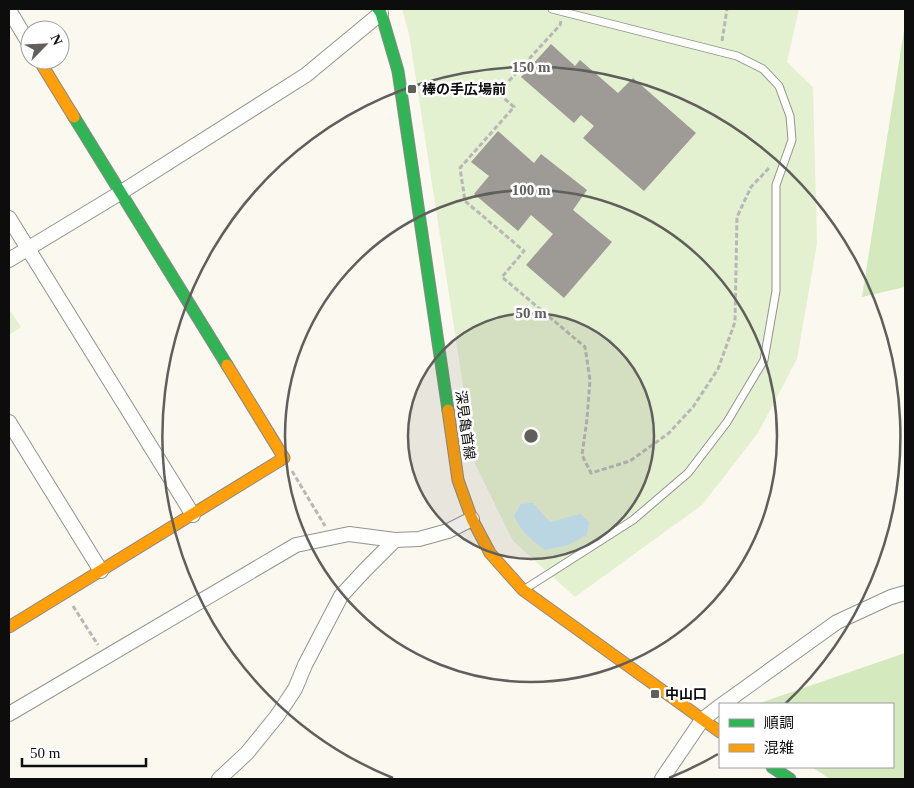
<svg xmlns="http://www.w3.org/2000/svg" width="914" height="788" font-family="'Times New Roman','Noto Sans JP',serif">
<style>
.green{fill:#e4f1d0}
.forest{fill:#d4e9bd}
.water{fill:#c6e6f6}
.building{fill:#9e9b96}
.lines{fill:none;stroke-linecap:round;stroke-linejoin:round}
.lane-casing{stroke:#94938f;stroke-width:9}
.street-casing{stroke:#94938f;stroke-width:16}
.fast-casing{stroke:#8b8986;stroke-width:13}
.slow-casing{stroke:#8b8986;stroke-width:13}
.path{stroke:#b8b7b6;stroke-width:3;stroke-dasharray:5 2.5;stroke-linecap:butt}
.lane{stroke:#fefefd;stroke-width:7}
.street{stroke:#fefefd;stroke-width:14}
.fast{stroke:#30b455;stroke-width:11}
.slow{stroke:#ff9f0a;stroke-width:11}
.ring{fill:none;stroke:#605f5c;stroke-width:2.5}
.poi-dot{fill:#605f5c;stroke:#fff;stroke-width:2}
.labels{text-anchor:middle;dominant-baseline:central;stroke-width:5;stroke-linejoin:round;paint-order:stroke}
.poi-label{font-size:14px;font-weight:bold;fill:#0d0d0d;stroke:#fff;text-anchor:start}
.street-label{font-size:14px;fill:#0d0d0d;stroke:#fff}
.centre{fill:#605f5c;stroke:#fff;stroke-width:2.5}
.ring-label{font-size:15px;text-anchor:middle;font-weight:bold;fill:#605f5c;stroke:#fff;stroke-width:5;stroke-linejoin:round;paint-order:stroke}
</style>
<rect width="100%" height="100%" fill="#fbf8f0"/>
<!-- green -->
<path class="green" d="M 402,9 L 799,9 L 787,62 L 813,87 L 817,244 L 797,359 L 758,433 L 702,505 L 575,597 L 513,541 L 475,464 L 409,34 Z
M 9,309 L 21,327 L 9,335 Z"/>
<!-- forest -->
<path class="forest" d="M 905,24 L 905,287 L 862,297 Z
M 905,653 L 905,779 L 830,779 L 812,767 L 893,767 L 893,704 L 757,704 Z"/>
<!-- water -->
<path class="water" d="M 533,503 L 550,522 L 580,514 L 589,522 L 587,535 L 568,545 L 545,550 C 531,540 521,531 514,516 L 521,504 Z"/>
<!-- building -->
<path class="building" d="M 551,44 L 575,66 L 580,60 L 618,93 L 633,78 L 696,133 L 644,191 L 583,138 L 594,126 L 581,115 L 574,123 L 521,77 Z
M 498,131 L 534,163 L 541,154 L 587,190 L 573,210 L 612,242 L 564,298 L 526,265 L 553,234 L 531,215 L 518,231 L 474,194 L 489,176 L 471,162 Z"/>
<g class="lines">
<!-- lane casing -->
<g class="lane-casing">
<path id="lane" d="M 525,589 L 633,520 L 688,473 L 727,422 L 764,360 L 776,291 L 776,185 L 792,140 L 790,116 L 779,86 L 763,69 L 737,56 L 552,9"/>
</g>
<!-- street casing -->
<g class="street-casing">
<path id="street" d="M 9,10 L 30,45
M 9,218 L 193,515
M 9,260 L 120,193 L 306,75 L 381,13
M 9,422 L 101,571
M 723,704 L 837,622 L 891,597 L 905,593
M 9,714 L 296,545 L 349,534 L 395,540 L 419,539 L 448,531 L 472,519
M 219,779 L 247,753 L 277,716 L 295,689 L 305,665 L 341,596 L 365,570 L 395,540
M 662,779 L 702,720 L 720,706"/>
</g>
<!-- fast casing -->
<g class="fast-casing">
<path id="fast" d="M 378,9 L 381,13 L 398,71 L 448,410
M 74,117 L 227,365
M 772,767 L 790,779"/>
</g>
<!-- slow casing -->
<g class="slow-casing">
<path id="slow" d="M 39,60 L 74,117
M 448,410 L 458,480 L 472,519 L 490,553 L 523,590 L 720,732
M 9,627 L 284,458 L 227,365"/>
</g>
<!-- path -->
<path class="path" d="M 561,21 L 560,25 L 498,93 L 514,107 L 460,168 L 465,201 L 524,251 L 502,277 L 585,347 L 590,380 L 587,419 L 582,455 L 591,473 L 630,461 L 669,433 L 693,407 L 718,369 L 735,322 L 737,217 L 751,187 L 770,167
M 722,41 L 727,9
M 292,471 L 325,526
M 73,606 L 98,645"/>
<!-- lane -->
<use href="#lane" class="lane"/>
<!-- street -->
<use href="#street" class="street"/>
<!-- fast -->
<use href="#fast" class="fast"/>
<!-- slow -->
<use href="#slow" class="slow"/>
</g>
<!-- distance rings -->
<circle cx="531" cy="436" r="123" fill="#605f5c" fill-opacity=".12"/>
<g class="ring">
<circle cx="531" cy="436" r="123"/>
<circle cx="531" cy="436" r="246"/>
<path d="M718 754A369 369 0 0 1 669 778M393 778A369 369 0 1 1 785 704"/>
</g>
<!-- markers -->
<g class="poi-dot">
<rect x="407" y="84" width="10" height="10" rx="2.5"/>
<rect x="650" y="689" width="10" height="10" rx="2.5"/>
</g>
<g class="labels">
<!-- poi labels -->
<g class="poi-label">
<text x="422" y="89">棒の手広場前</text>
<text x="665" y="694">中山口</text>
</g>
<!-- street labels -->
<g class="street-label">
<text transform="translate(465 425) rotate(82)">深見亀首線</text>
</g>
</g>
<circle cx="531" cy="436" r="8" class="centre"/>
<g class="ring-label">
<text x="531" y="72">150 m</text>
<text x="531" y="195">100 m</text>
<text x="531" y="318">50 m</text>
</g>
<!-- border -->
<rect width="914" height="788" fill="none" stroke="#0d0d0d" stroke-width="20"/>
<!-- legend -->
<rect x="719" y="703" width="175" height="65" fill="#ffffff" stroke="#9e9e9e"/>
<rect x="729" y="719" width="25" height="8" fill="#30b455" stroke="#9e9e9e"/>
<text x="764" y="728" font-size="15" fill="#0d0d0d">順調</text>
<rect x="729" y="744" width="25" height="8" fill="#ff9f0a" stroke="#9e9e9e"/>
<text x="764" y="753" font-size="15" fill="#0d0d0d">混雑</text>
<!-- north arrow -->
<g transform="translate(45 45) rotate(66)"><circle r="24" fill="#ffffff" stroke="#9e9e9e"/>
<path d="M0-4L9 19L0 12L-9 19Z" fill="#605f5c"/>
<text y="-8" font-size="14" font-weight="bold" text-anchor="middle" fill="#0d0d0d">N</text>
</g>
<!-- scale -->
<path d="M22 758v8h124v-8" fill="none" stroke="#0d0d0d" stroke-width="2.5"/>
<text x="30" y="758" font-size="15" fill="#0d0d0d" stroke="#ffffff" stroke-width="4" paint-order="stroke">50 m</text>
</svg>
